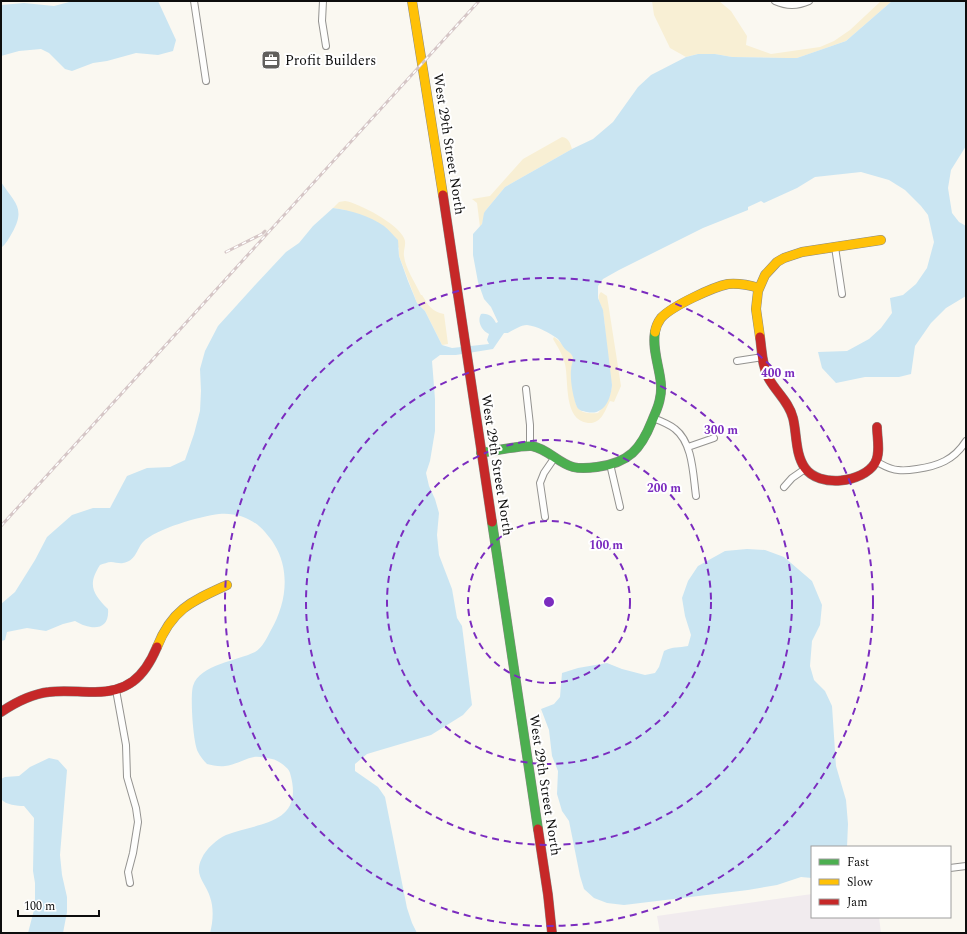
<svg xmlns="http://www.w3.org/2000/svg" width="967" height="934" font-family="Spectral,serif">
<style>
.industrial{fill:#f1ebee}
.sand{fill:#f8efd4}
.water{fill:#cae5f2}
.lines{fill:none;stroke-linecap:round;stroke-linejoin:round}
.street-casing{stroke:#949390;stroke-width:8}
.fast-casing{stroke:#8a8986;stroke-width:10}
.slow-casing{stroke:#8a8986;stroke-width:10}
.jam-casing{stroke:#8a8986;stroke-width:10}
.street{stroke:#fefefd;stroke-width:6}
.fast{stroke:#4caf50;stroke-width:9}
.slow{stroke:#ffc107;stroke-width:9}
.jam{stroke:#c62828;stroke-width:9}
.rail-casing{stroke:#d5c6c6;stroke-width:3}
.rail{stroke:#fff;stroke-width:1.5;stroke-dasharray:4.5;stroke-linecap:butt}
.ring{fill:none;stroke:#7b2cbf;stroke-width:2;stroke-dasharray:7 5}
.labels{text-anchor:middle;dominant-baseline:central;stroke-width:4;stroke-linejoin:round;paint-order:stroke}
.poi-label{font-size:14px;fill:#0d0d0d;stroke:#fff;text-anchor:start}
.street-label{font-size:14px;fill:#0d0d0d;stroke:#fff}
.centre{fill:#7b2cbf;stroke:#fff;stroke-width:2}
.ring-label{font-size:12px;text-anchor:middle;font-weight:bold;fill:#7b2cbf;stroke:#fff;stroke-width:4;stroke-linejoin:round;paint-order:stroke}
</style>
<rect width="100%" height="100%" fill="#faf8f1"/>
<!-- industrial -->
<path class="industrial" d="M 812,894 L 812,917 L 879,917 L 881,933 L 660,933 L 657,916 Z"/>
<!-- sand -->
<path class="sand" d="M 652,1 L 719,1 L 731,11 L 747,36 L 746,45 L 771,54 L 820,47 L 834,41 L 850,30 L 881,1 L 892,1 L 846,41 L 797,58 L 786,58 L 732,57 L 715,54 L 698,54 L 686,57 L 670,48 L 654,15 Z
M 562,137 C 569,138 570,143 572,149 L 505,187 L 486,210 L 482,224 L 480,227 L 477,203 L 472,199 L 490,196 L 523,159 Z
M 345,201 C 359,203 398,224 404,238 C 407,244 403,250 404,256 C 405,268 416,284 421,295 L 422,295 C 428,305 432,312 444,314 L 448,344 L 442,345 L 425,311 L 417,303 L 399,256 L 399,248 L 345,210 L 333,208 L 339,202 Z
M 601,292 L 607,296 L 621,386 L 614,402 L 610,401 C 605,410 602,424 588,423 C 563,420 569,381 565,364 C 562,354 558,347 553,339 L 554,337 C 560,341 570,351 573,357 C 573,370 571,397 578,408 C 581,413 592,414 598,413 C 606,404 611,397 612,385 C 605,362 607,336 603,312 C 602,305 595,298 601,292 Z"/>
<!-- water -->
<path class="water" d="M 73,1 L 158,1 L 176,40 L 173,51 L 158,55 L 136,53 L 107,61 L 93,63 L 72,71 L 65,69 L 49,53 L 41,49 L 19,51 L 1,56 L 1,5 L 24,3 L 54,6 Z
M 892,1 L 966,1 L 966,146 L 951,170 L 948,188 L 952,213 L 959,222 L 966,226 L 966,296 L 946,308 L 931,323 L 915,346 L 911,374 L 899,377 L 865,377 L 836,383 L 822,368 L 818,352 L 847,351 L 869,339 L 881,328 L 892,313 L 890,298 L 903,295 L 916,284 L 927,268 L 934,242 L 928,215 L 921,206 L 905,190 L 889,180 L 861,172 L 815,177 L 797,188 L 764,203 L 761,201 L 748,207 L 748,210 L 703,228 L 619,270 L 603,279 L 598,286 L 598,298 L 603,310 L 612,385 C 611,399 604,416 587,412 C 583,411 579,411 577,407 C 573,398 570,380 571,370 C 571,366 573,362 573,358 C 572,353 568,352 565,349 C 562,346 561,342 558,339 C 550,333 537,326 527,325 C 521,325 513,330 508,333 L 504,333 L 493,349 L 456,355 L 440,355 L 432,361 L 435,399 L 435,431 L 430,461 L 426,473 L 429,486 L 435,499 L 439,513 L 437,535 L 439,555 L 452,589 L 457,618 L 462,626 L 472,705 L 463,715 L 431,735 L 367,754 L 355,764 L 355,771 L 378,787 L 385,797 L 407,908 L 412,923 L 417,933 L 210,933 C 213,922 214,908 210,897 C 206,883 193,875 202,858 C 206,849 217,839 226,835 C 260,822 305,825 290,773 C 289,768 278,760 272,759 C 266,758 259,756 254,757 C 244,759 235,765 225,766 C 219,767 212,765 207,764 C 204,761 200,756 198,752 C 193,743 190,696 193,686 C 200,664 237,661 255,652 C 262,648 267,638 271,630 C 286,604 291,571 274,544 C 272,540 268,536 265,532 C 254,519 236,512 219,514 C 201,516 155,529 143,542 C 136,550 136,561 123,563 C 120,564 115,562 111,562 C 108,562 103,564 100,565 C 87,585 93,594 108,609 C 110,632 90,630 75,621 L 63,624 L 46,631 L 27,628 L 7,632 L 5,640 L 1,641 L 1,604 L 15,592 L 35,560 L 47,537 L 72,515 L 93,508 L 110,508 L 127,476 L 147,468 L 170,467 L 185,460 L 194,434 L 200,411 L 201,391 L 200,369 L 205,351 L 218,326 L 257,283 L 286,252 L 299,243 L 313,226 L 333,208 C 350,210 370,216 384,226 C 389,230 394,236 398,240 L 399,256 L 408,281 L 417,303 L 425,311 L 442,345 L 452,348 L 489,344 L 487,340 L 489,334 C 481,330 477,321 481,314 C 489,313 493,317 496,323 L 498,322 L 491,307 L 484,299 L 478,282 L 473,255 L 473,234 L 482,224 L 484,213 L 486,210 L 505,187 L 572,149 L 593,139 L 613,122 L 638,87 L 651,75 L 686,57 L 698,54 L 715,54 L 732,57 L 786,58 L 797,58 L 846,41 Z
M 1,182 C 15,203 26,208 12,233 C 9,238 6,244 1,248 Z
M 747,549 L 765,550 L 784,557 L 812,581 L 822,605 L 820,625 L 812,641 L 810,666 L 814,680 L 825,691 L 832,706 L 836,766 L 846,800 L 848,824 L 847,847 L 812,847 L 812,878 L 801,877 L 777,885 L 748,890 L 624,905 L 607,903 L 594,898 L 584,889 L 580,876 L 569,821 L 562,811 L 557,794 L 558,771 L 552,756 L 549,730 L 541,709 L 554,704 L 560,697 L 562,673 L 578,668 L 607,663 L 622,669 L 645,675 L 655,673 L 659,667 L 664,651 C 673,646 679,648 688,646 L 691,635 L 685,616 L 682,598 L 688,581 L 698,566 L 725,551 Z
M 49,758 L 58,760 L 67,770 L 60,855 L 62,875 L 67,897 L 67,912 L 63,933 L 28,933 L 35,906 L 35,883 L 33,871 L 34,818 L 24,806 C 17,806 6,805 1,799 L 1,779 L 5,777 L 19,776 L 30,767 Z"/>
<g class="lines">
<!-- street casing -->
<g class="street-casing">
<path id="street" d="M 194,1 L 206,81
M 323,1 L 322,21 L 326,46
M 775,1 C 786,6 798,6 809,1
M 835,247 L 842,294
M 737,361 L 763,357
M 526,389 L 530,425 L 530,446
M 653,418 C 661,421 669,424 675,429 C 693,443 693,475 696,496
M 688,447 L 714,438
M 875,461 C 883,465 890,470 898,470 C 904,471 911,470 917,469 C 938,466 954,460 966,441
M 610,464 L 620,507
M 784,487 L 792,478 L 805,469
M 545,517 L 540,483 L 544,473 L 555,457
M 116,690 L 126,745 L 127,777 L 136,808 L 138,822 L 133,853 L 128,872 L 130,883
M 950,868 L 966,866"/>
</g>
<!-- fast casing -->
<g class="fast-casing">
<path id="fast" d="M 481,453 C 493,451 522,445 532,446 C 548,449 558,463 573,467 C 581,469 590,468 597,467 C 629,463 641,449 652,421 C 655,413 659,406 660,398 C 665,378 651,354 655,332
M 492,522 L 538,829"/>
</g>
<!-- slow casing -->
<g class="slow-casing">
<path id="slow" d="M 412,1 L 443,195
M 655,332 C 656,326 658,322 661,318 C 672,306 713,287 728,284 C 739,283 749,285 759,288
M 760,337 L 756,309 L 758,291 L 765,275 L 777,262 L 784,258 L 802,252 L 881,240
M 157,647 C 172,609 192,601 227,585"/>
</g>
<!-- jam casing -->
<g class="jam-casing">
<path id="jam" d="M 443,195 L 492,522
M 760,337 C 762,351 762,367 769,379 C 777,393 789,402 793,418 C 797,434 795,454 805,468 C 819,488 863,483 875,463 C 881,453 877,438 877,427
M 1,712 C 16,702 31,694 49,692 C 63,690 78,692 92,692 C 127,693 144,678 157,647
M 538,829 L 548,895 L 552,933"/>
</g>
<!-- street -->
<use href="#street" class="street"/>
<!-- fast -->
<use href="#fast" class="fast"/>
<!-- slow -->
<use href="#slow" class="slow"/>
<!-- jam -->
<use href="#jam" class="jam"/>
<!-- rail casing -->
<g class="rail-casing">
<path id="rail" d="M 226,252 L 262,234 L 265,231
M 1,526 L 479,1"/>
</g>
<!-- rail -->
<use href="#rail" class="rail"/>
</g>
<!-- distance rings -->
<g class="ring">
<circle cx="549" cy="602" r="81"/>
<circle cx="549" cy="602" r="162"/>
<circle cx="549" cy="602" r="243"/>
<circle cx="549" cy="602" r="324"/>
</g>
<!-- icons -->
<defs>
<g id="office-square" transform="scale(1)"><rect x="-9" y="-9" width="18" height="18" rx="4" fill="#605f5d" stroke="#fff"/><path d="M-6-3h4V-5.5h4V-3h4V5H-6ZM-1-4.5V-3h2v-1.5ZM-6 0V1H6V0Z" fill="#fff"/></g>
</defs>
<g fill-rule="evenodd">
<use href="#office-square" x="271" y="60"/>
</g>
<g class="labels">
<!-- poi labels -->
<g class="poi-label">
<text x="285" y="60">Profit Builders</text>
</g>
<!-- street labels -->
<g class="street-label">
<text transform="translate(449 144) rotate(81)">West 29th Street North</text>
<text transform="translate(497 465) rotate(81)">West 29th Street North</text>
<text transform="translate(545 785) rotate(81)">West 29th Street North</text>
</g>
</g>
<circle cx="549" cy="602" r="6" class="centre"/>
<g class="ring-label">
<text x="778" y="377">400 m</text>
<text x="721" y="434">300 m</text>
<text x="664" y="492">200 m</text>
<text x="606" y="549">100 m</text>
</g>
<!-- border -->
<rect width="967" height="934" fill="none" stroke="#0d0d0d" stroke-width="4"/>
<!-- legend -->
<rect x="811" y="846" width="140" height="72" fill="#ffffff" stroke="#9e9e9e"/>
<rect x="819" y="859" width="20" height="6" fill="#4caf50" stroke="#9e9e9e"/>
<text x="847" y="866" font-size="12" fill="#0d0d0d">Fast</text>
<rect x="819" y="879" width="20" height="6" fill="#ffc107" stroke="#9e9e9e"/>
<text x="847" y="886" font-size="12" fill="#0d0d0d">Slow</text>
<rect x="819" y="899" width="20" height="6" fill="#c62828" stroke="#9e9e9e"/>
<text x="847" y="906" font-size="12" fill="#0d0d0d">Jam</text>
<!-- scale -->
<path d="M18 910v6h81v-6" fill="none" stroke="#0d0d0d" stroke-width="2"/>
<text x="24" y="910" font-size="12" fill="#0d0d0d" stroke="#ffffff" stroke-width="3" paint-order="stroke">100 m</text>
</svg>
